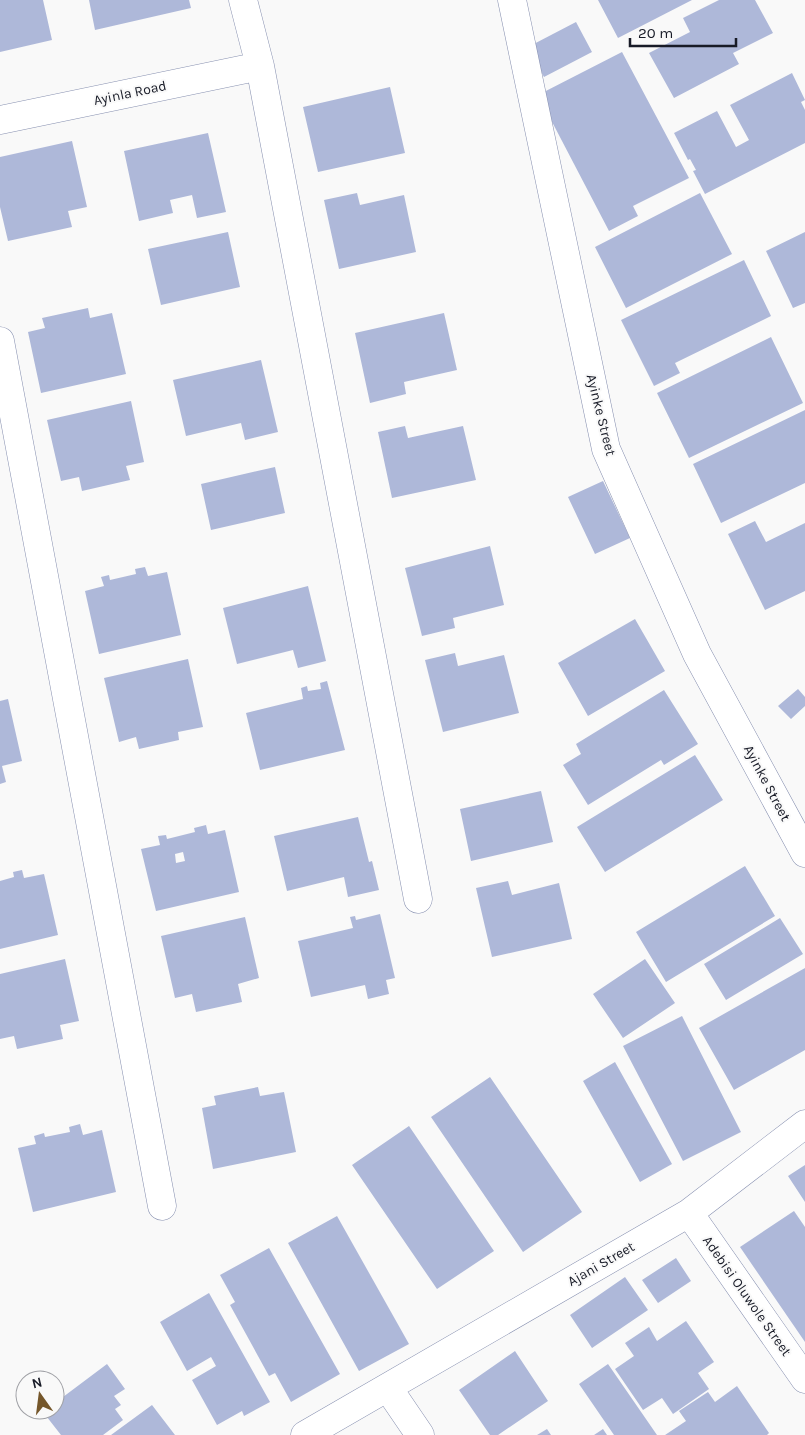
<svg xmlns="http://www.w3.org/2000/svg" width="805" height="1435" font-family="Karla,sans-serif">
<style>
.building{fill:#aeb8d9;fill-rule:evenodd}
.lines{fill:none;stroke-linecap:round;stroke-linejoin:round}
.minor-casing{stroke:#8790b0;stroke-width:29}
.minor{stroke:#fff;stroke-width:28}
.labels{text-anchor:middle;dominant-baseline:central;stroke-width:4;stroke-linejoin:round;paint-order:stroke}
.street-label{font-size:14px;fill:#181b27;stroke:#f9f9f9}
</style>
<rect width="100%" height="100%" fill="#f9f9f9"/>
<!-- building -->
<path class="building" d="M 0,0 L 43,0 L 52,40 L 0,52 Z
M 89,0 L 189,0 L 191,8 L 95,30 Z
M 598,0 L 692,0 L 618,38 Z
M 719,0 L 755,0 L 773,33 L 733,53 L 739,64 L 674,98 L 649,53 L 690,32 L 683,18 Z
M 576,22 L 592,52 L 544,77 L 528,47 Z
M 622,52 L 689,178 L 633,206 L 638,216 L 609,231 L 538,95 Z
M 792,73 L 805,100 L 801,102 L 805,110 L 805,143 L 705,194 L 693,171 L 696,170 L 690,159 L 688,160 L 674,133 L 717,111 L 736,147 L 749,140 L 730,105 Z
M 390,87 L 405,153 L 318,172 L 303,107 Z
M 208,133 L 226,212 L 197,218 L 192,195 L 170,200 L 173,213 L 139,221 L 124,151 Z
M 72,141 L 87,207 L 68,211 L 72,227 L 8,241 L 0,207 L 0,157 Z
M 357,193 L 360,205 L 404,195 L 416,252 L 339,269 L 324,200 Z
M 700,193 L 732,254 L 626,308 L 595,247 Z
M 228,232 L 240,287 L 161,305 L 148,249 Z
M 805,232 L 805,303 L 793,308 L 766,251 Z
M 744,260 L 771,316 L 675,363 L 680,373 L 654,386 L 621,320 Z
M 88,308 L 90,318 L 112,313 L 126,374 L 41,393 L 28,332 L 45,328 L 42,318 Z
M 444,313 L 457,370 L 404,382 L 406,394 L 370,403 L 355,333 Z
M 771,337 L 803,403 L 689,458 L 657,393 Z
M 261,360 L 278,432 L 245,440 L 241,423 L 186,436 L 173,380 Z
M 131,401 L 144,462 L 126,466 L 130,480 L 82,491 L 79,477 L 61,481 L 47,420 Z
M 805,410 L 805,483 L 721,523 L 693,464 Z
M 405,426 L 408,438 L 463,426 L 476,480 L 392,498 L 378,432 Z
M 275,467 L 285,513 L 211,530 L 201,484 Z
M 603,481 L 630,538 L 595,554 L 568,497 Z
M 755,521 L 766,542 L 805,523 L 805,591 L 765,610 L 728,534 Z
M 490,546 L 504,605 L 453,618 L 455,628 L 422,636 L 405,568 Z
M 145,567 L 148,576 L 167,572 L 181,635 L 99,654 L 85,591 L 104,586 L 101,577 L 109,575 L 110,580 L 136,574 L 135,569 Z
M 308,586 L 326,661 L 298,668 L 293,650 L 237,664 L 223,608 Z
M 635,619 L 665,671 L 588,716 L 558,663 Z
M 455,653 L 458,666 L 504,655 L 519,713 L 443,732 L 425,660 Z
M 188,659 L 203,727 L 178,732 L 179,740 L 139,749 L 136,737 L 119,742 L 104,678 Z
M 327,681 L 345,750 L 260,770 L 246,713 L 303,699 L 301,688 L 307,686 L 308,691 L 321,689 L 320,683 Z
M 798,689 L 805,697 L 805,706 L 791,719 L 778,706 Z
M 664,690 L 698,744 L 664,765 L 661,760 L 588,805 L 563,765 L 581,754 L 576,744 Z
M 8,699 L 22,761 L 2,766 L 6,782 L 0,784 L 0,701 Z
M 695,755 L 723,800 L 605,872 L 577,827 Z
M 541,791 L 553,842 L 471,861 L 460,809 Z
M 358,817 L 369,862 L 372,861 L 379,890 L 348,897 L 344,877 L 287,891 L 274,836 Z
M 206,825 L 208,834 L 225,830 L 239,892 L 156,911 L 141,849 L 160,845 L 158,836 L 166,835 L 167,839 L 195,832 L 194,828 ZM 183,852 L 185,861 L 176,863 L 175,854 Z
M 745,866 L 775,916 L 666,982 L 636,932 Z
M 22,870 L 24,878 L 44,874 L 58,935 L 0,949 L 0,881 L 14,877 L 13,872 Z
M 508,881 L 512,895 L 559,883 L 572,939 L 492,957 L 476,888 Z
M 380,914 L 395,978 L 386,980 L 389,994 L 368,999 L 365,985 L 311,997 L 298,941 L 353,928 L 350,917 L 355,916 L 356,920 Z
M 245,917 L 259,978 L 238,984 L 242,1002 L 196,1012 L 192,994 L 175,998 L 161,936 Z
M 780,918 L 803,954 L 726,1000 L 704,964 Z
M 65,959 L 79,1021 L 60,1025 L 63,1039 L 17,1049 L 14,1036 L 0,1039 L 0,974 Z
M 645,959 L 675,1003 L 623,1038 L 593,994 Z
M 805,968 L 805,1050 L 734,1090 L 699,1028 Z
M 682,1016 L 741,1132 L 683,1161 L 623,1046 Z
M 615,1062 L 672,1164 L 640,1182 L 583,1081 Z
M 490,1077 L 582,1212 L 523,1252 L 431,1117 Z
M 258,1087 L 260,1096 L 284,1092 L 296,1152 L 213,1169 L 202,1108 L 216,1105 L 214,1096 Z
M 80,1124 L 83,1135 L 102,1130 L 116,1192 L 33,1212 L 18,1148 L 36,1144 L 34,1136 L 44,1133 L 45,1137 L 70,1132 L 69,1127 Z
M 409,1126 L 494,1251 L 437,1289 L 352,1165 Z
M 805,1165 L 805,1202 L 788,1176 Z
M 794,1211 L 805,1227 L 805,1342 L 740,1247 Z
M 337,1216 L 409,1344 L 359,1371 L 288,1243 Z
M 269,1248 L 340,1374 L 291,1402 L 275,1373 L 269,1376 L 230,1305 L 235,1302 L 220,1275 Z
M 676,1258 L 691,1281 L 658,1303 L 642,1280 Z
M 625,1277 L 648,1310 L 592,1348 L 570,1315 Z
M 209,1293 L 270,1402 L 244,1416 L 242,1411 L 217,1425 L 192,1380 L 216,1366 L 211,1357 L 187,1371 L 160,1322 Z
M 686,1321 L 714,1362 L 698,1373 L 709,1389 L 673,1414 L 662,1398 L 643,1410 L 615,1369 L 634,1356 L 625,1343 L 649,1327 L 657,1341 Z
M 515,1351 L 548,1401 L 498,1435 L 490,1435 L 459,1390 Z
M 107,1364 L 125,1389 L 114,1396 L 121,1405 L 115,1409 L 123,1420 L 103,1435 L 61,1435 L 43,1412 L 46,1410 L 55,1410 L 55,1403 Z
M 608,1364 L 657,1435 L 614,1435 L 579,1384 Z
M 737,1386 L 769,1433 L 767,1435 L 665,1435 L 686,1421 L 679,1411 L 708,1392 L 715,1402 Z
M 152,1405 L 175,1435 L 111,1435 Z
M 547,1429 L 551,1435 L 537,1435 Z
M 603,1429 L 607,1435 L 594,1435 Z"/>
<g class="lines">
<!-- minor casing -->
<g class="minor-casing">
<path id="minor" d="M 243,0 L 260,66 L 418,899
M 512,0 L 606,449 L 697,654 L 805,853
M 0,120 L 260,66
M 0,341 L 162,1206
M 689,1213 L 805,1379
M 388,1388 L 420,1435
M 305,1435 L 689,1213 L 805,1124"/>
</g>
<!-- minor -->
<use href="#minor" class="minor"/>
</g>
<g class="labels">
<!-- street labels -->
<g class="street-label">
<text transform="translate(130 93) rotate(-12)">Ayinla Road</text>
<text transform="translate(601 415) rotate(76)">Ayinke Street</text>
<text transform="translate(767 783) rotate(62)">Ayinke Street</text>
<text transform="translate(601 1264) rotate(-30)">Ajani Street</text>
<text transform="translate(747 1296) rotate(55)">Adebisi Oluwole Street</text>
</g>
</g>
<!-- north arrow -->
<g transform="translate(40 1395) rotate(346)"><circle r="24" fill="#f9f9f9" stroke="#9fa0a5"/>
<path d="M0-4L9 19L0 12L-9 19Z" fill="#75572b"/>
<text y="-8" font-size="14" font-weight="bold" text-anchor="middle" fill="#181b27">N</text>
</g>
<!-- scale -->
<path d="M630 38v8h106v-8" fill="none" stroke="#181b27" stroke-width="2.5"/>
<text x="638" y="38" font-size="15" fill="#181b27" stroke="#f9f9f9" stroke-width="4" paint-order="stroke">20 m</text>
</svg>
